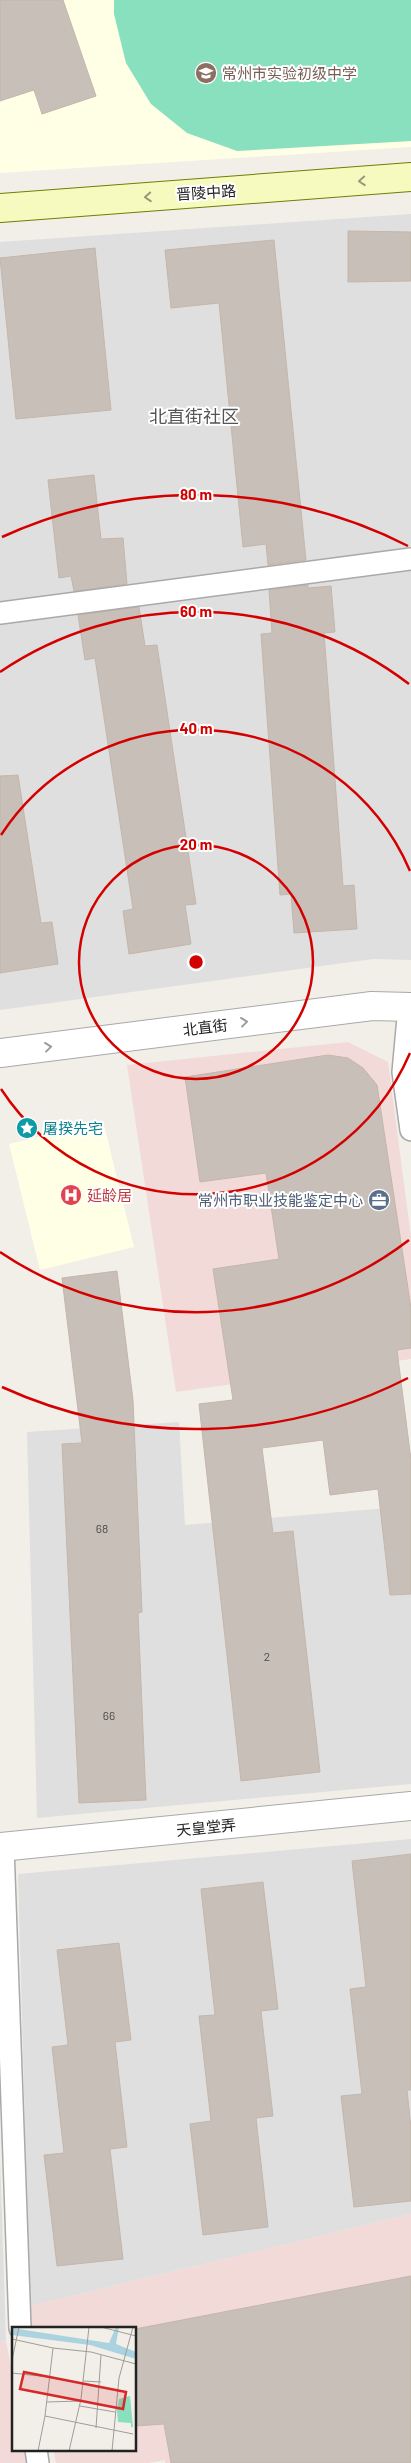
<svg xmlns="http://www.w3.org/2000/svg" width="411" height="2463" font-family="Barlow,'Noto Sans SC',sans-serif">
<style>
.residential{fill:#e0dfdf}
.commercial{fill:#f2dad9}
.education{fill:#ffffe5}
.pitch{fill:#88e0be}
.building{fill:#c7bfb8;stroke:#c4b6ab}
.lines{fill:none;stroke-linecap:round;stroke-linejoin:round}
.service-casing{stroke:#a9a9a9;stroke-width:24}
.minor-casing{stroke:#a9a9a9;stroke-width:30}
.tertiary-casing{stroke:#a9a9a9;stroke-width:30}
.secondary-casing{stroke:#707d05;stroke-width:30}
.service{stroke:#fff;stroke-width:21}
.minor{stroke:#fff;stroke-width:28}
.tertiary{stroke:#fff;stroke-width:28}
.secondary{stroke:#f7fabf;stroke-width:28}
.oneway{stroke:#979978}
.oneway2{stroke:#9c9c9c}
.ring{fill:none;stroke:#d40000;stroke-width:2.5}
.labels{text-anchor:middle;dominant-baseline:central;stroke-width:4;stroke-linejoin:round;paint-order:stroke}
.number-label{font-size:12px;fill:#4b4948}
.education-label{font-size:15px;fill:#785e54;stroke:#fff;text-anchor:start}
.street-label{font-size:15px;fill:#222;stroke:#fff}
.culture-label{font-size:15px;fill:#0d838f;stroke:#fff;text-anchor:start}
.health-label{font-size:15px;fill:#be3a42;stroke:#fff;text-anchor:start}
.service-label{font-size:15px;fill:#4e5e75;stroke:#fff;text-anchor:end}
.quarter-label{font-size:18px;fill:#555;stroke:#fff}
.inset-road{fill:none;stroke:#9f9d99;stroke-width:1}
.view{fill:#d62828;fill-opacity:0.15;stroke:#d62828;stroke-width:2.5}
.inset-edge{fill:none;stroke:#222;stroke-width:2.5}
.centre{fill:#d40000;stroke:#fff;stroke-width:2.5}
.ring-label{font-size:15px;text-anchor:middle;font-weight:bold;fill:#d40000;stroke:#fff;stroke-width:4;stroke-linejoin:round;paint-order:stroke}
</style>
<rect width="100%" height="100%" fill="#f2efe9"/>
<!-- residential -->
<path class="residential" d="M 411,214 L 411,960 L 373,959 L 0,1010 L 0,242 Z
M 179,1422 L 185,1525 L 411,1506 L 411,1784 L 37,1818 L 27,1432 Z
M 411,1839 L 411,2214 L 30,2306 L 18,1874 Z
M 0,2154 L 6,2341 L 0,2342 Z"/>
<!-- commercial -->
<path class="commercial" d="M 348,1042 L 388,1062 L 411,1237 L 411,1359 L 176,1392 L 127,1065 Z
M 411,2214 L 411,2463 L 165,2463 L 165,2460 L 148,2463 L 56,2463 L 53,2449 L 135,2449 L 135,2328 L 30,2328 L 30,2306 Z
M 6,2341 L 14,2382 L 14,2449 L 27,2449 L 29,2463 L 0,2463 L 0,2342 Z"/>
<!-- education -->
<path class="education" d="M 0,0 L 411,0 L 411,147 L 0,173 Z
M 103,1121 L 134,1247 L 40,1270 L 9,1144 Z"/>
<!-- pitch -->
<path class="pitch" d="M 114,0 L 411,0 L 411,141 L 237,151 L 187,133 L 151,104 L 126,63 L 114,14 Z"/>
<!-- building -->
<path class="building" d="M 0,0 L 63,0 L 96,96 L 42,114 L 34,90 L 0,101 Z
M 348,231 L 411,232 L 411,281 L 348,282 Z
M 274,240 L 306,560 L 268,565 L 266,544 L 243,547 L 219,303 L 171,308 L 165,250 Z
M 95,248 L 111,410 L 16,419 L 0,258 Z
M 94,475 L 101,539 L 123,538 L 127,584 L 74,591 L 71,576 L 59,578 L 48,480 Z
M 308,585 L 308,588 L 331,586 L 335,632 L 324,633 L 343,886 L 354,885 L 357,929 L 294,933 L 291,894 L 280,895 L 261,634 L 272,633 L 269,590 Z
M 139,607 L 145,646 L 157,645 L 196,904 L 185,905 L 191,944 L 129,954 L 123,911 L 133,909 L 95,658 L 85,660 L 78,615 Z
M 18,775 L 41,923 L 52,922 L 58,964 L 0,973 L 0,776 Z
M 328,1055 L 348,1058 L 363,1068 L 377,1085 L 411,1308 L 411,1348 L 397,1350 L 411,1460 L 411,1594 L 390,1595 L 378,1489 L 330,1495 L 323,1440 L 262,1448 L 273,1533 L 293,1531 L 320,1772 L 241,1781 L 199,1404 L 233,1400 L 213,1269 L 279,1259 L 266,1173 L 200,1182 L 185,1077 Z
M 117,1271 L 133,1400 L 142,1612 L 138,1613 L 146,1800 L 79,1803 L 62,1444 L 82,1443 L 62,1278 Z
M 411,1854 L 411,2090 L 407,2090 L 411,2128 L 411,2201 L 354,2207 L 341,2096 L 362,2094 L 350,1989 L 366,1987 L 352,1861 Z
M 263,1882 L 278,2009 L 261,2011 L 273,2116 L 256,2118 L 268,2227 L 203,2235 L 190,2124 L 211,2121 L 199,2016 L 215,2015 L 201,1889 Z
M 119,1943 L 131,2040 L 115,2042 L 127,2147 L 110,2149 L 123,2259 L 57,2266 L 44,2155 L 64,2153 L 52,2047 L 68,2045 L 57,1950 Z
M 411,2276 L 411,2463 L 171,2463 L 164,2424 L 135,2426 L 135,2329 Z"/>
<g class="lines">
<!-- service casing -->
<g class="service-casing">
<path id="service" d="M 0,613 L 411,559
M 409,1007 L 403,1072 L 411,1130
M 3,1846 L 20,2328
M 36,2449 L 38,2463"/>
</g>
<!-- minor casing -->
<g class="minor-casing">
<path id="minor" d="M 0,1847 L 411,1806"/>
</g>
<!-- tertiary casing -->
<g class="tertiary-casing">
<path id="tertiary" d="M 0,1053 L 372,1006 L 411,1007"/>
</g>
<!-- secondary casing -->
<g class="secondary-casing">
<path id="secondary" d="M 0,208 L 411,177"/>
</g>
<!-- service -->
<use href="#service" class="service"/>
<!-- minor -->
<use href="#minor" class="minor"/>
<!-- tertiary -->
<use href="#tertiary" class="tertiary"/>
<!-- secondary -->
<use href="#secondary" class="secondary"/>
</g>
<!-- one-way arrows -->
<defs><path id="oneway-chevron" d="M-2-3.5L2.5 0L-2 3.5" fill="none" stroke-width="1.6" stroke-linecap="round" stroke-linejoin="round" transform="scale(1.25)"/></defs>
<g class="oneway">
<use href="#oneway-chevron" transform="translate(362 181) rotate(176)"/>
<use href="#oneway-chevron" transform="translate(148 197) rotate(176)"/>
</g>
<g class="oneway2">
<use href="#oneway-chevron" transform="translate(244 1022) rotate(-7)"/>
<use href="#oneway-chevron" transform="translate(48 1047) rotate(-7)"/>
</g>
<!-- distance rings -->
<g class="ring">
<circle cx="196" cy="962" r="117"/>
<path d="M410 1053A233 233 0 0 1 1 1089M1 835A233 233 0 0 1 410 871"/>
<path d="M409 1240A350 350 0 0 1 0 1252M0 672A350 350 0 0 1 409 684"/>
<path d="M408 1378A467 467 0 0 1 2 1387M2 537A467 467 0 0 1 408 546"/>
</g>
<!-- icons -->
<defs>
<g id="school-disc" transform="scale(1.125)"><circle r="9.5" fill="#8d6e63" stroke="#fff"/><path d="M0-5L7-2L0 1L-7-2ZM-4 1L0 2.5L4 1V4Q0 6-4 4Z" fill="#fff"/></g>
<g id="sight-disc" transform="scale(1.125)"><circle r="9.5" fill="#0f9aa8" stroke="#fff"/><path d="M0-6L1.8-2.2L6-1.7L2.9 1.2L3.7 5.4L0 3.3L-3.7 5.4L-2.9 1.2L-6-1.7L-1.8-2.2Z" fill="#fff"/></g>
<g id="hospital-disc" transform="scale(1.125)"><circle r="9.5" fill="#e0444e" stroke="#fff"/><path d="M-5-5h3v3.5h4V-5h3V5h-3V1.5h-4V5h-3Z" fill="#fff"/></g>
<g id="office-disc" transform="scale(1.125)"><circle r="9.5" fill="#5c6f8a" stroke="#fff"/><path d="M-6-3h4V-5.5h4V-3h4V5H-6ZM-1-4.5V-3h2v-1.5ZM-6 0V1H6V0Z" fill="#fff"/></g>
</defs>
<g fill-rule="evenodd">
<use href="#school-disc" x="206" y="73"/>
<use href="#sight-disc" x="27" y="1128"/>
<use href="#hospital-disc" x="71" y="1195"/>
<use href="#office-disc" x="379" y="1200"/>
</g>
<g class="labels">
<!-- number labels -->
<g class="number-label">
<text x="102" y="1528">68</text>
<text x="267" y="1656">2</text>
<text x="109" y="1715">66</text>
</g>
<!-- education labels -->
<g class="education-label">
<text x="222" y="73">常州市实验初级中学</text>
</g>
<!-- street labels -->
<g class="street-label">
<text transform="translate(206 192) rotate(-4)">晋陵中路</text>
<text transform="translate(205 1027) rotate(-7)">北直街</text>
<text transform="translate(206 1827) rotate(-6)">天皇堂弄</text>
</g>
<!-- culture labels -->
<g class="culture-label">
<text x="43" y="1128">屠揆先宅</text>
</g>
<!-- health labels -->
<g class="health-label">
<text x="87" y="1195">延龄居</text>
</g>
<!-- service labels -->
<g class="service-label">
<text x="363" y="1200">常州市职业技能鉴定中心</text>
</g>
<!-- quarter labels -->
<g class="quarter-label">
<text x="194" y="416">北直街社区</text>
</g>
</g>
<!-- overview -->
<g transform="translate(12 2327)">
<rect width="124" height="124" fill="#f2efe9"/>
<path d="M 118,69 L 121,100 L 119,100 L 119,96 L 106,95 L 105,83 L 107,72 Z" fill="#88e0be"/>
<path d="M 104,0 L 107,0 L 104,17 L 124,25 L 124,32 L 78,18 L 0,8 L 0,1 L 97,16 Z" fill="#aad3df"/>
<path class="inset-road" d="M 89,0 L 124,9M 0,12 L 41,21 L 79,25 L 124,37M 0,33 L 7,0M 0,46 L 37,50M 71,54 L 89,55M 35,75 L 69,74M 68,79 L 103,85M 33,89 L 121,107M 84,101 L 89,28M 26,124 L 33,89 L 41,21M 57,124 L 69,72 L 77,0M 100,124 L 107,51 L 121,0"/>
<path class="view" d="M 12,45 L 114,65 L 111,82 L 8,62 Z"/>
<rect width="124" height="124" class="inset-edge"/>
</g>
<circle cx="196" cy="962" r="8" class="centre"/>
<g class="ring-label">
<text x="196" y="500">80 m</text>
<text x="196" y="617">60 m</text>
<text x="196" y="734">40 m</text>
<text x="196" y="850">20 m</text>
</g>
</svg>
